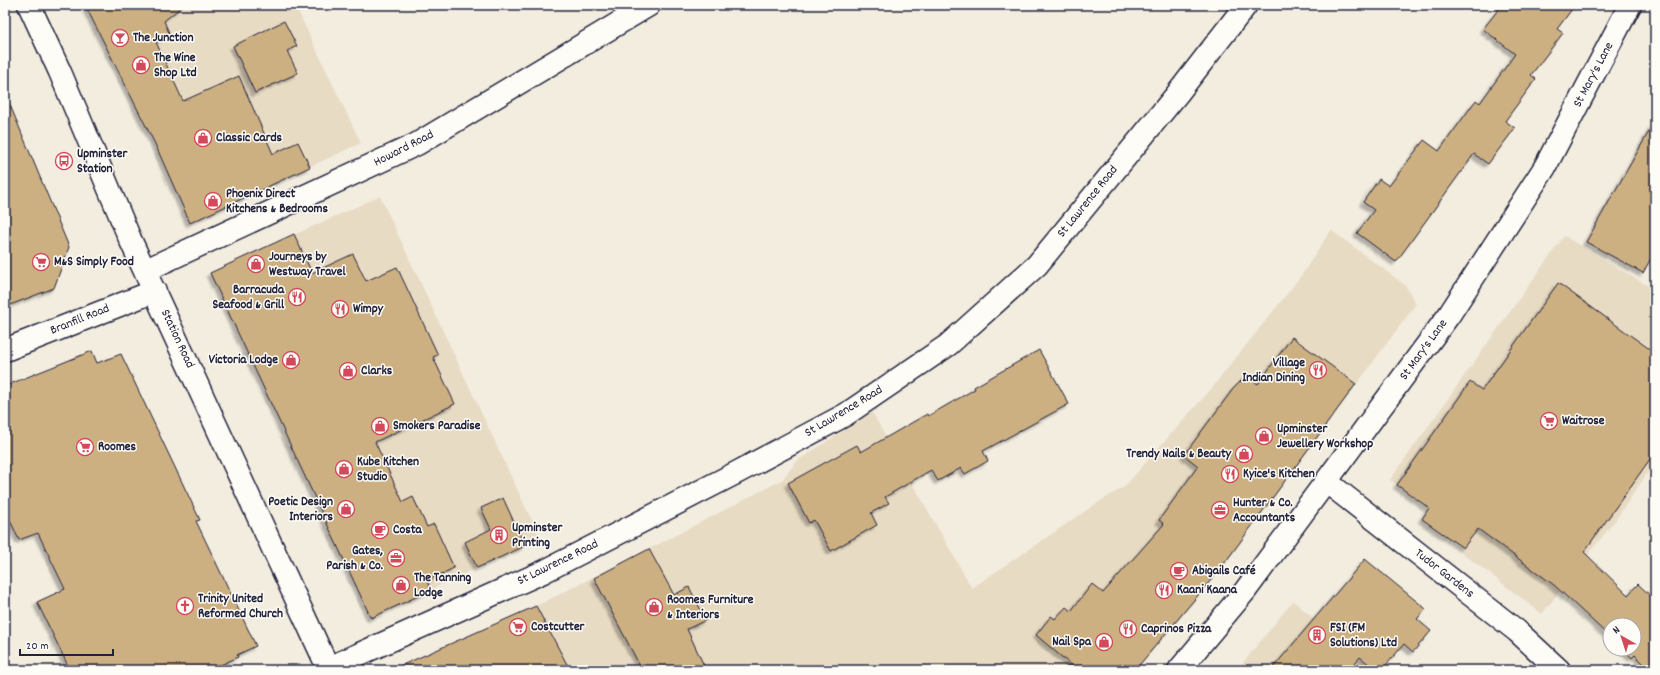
<svg xmlns="http://www.w3.org/2000/svg" width="1660" height="675" font-family="Dekko,sans-serif">
<style>
.built{fill:#e8dbc4}
.building{fill:#cdb082;stroke:#22223b;filter:url(#shadow)}
.lines{fill:none;stroke-linecap:round;stroke-linejoin:round}
.minor-casing{stroke:#22223b;stroke-width:25}
.major-casing{stroke:#22223b;stroke-width:25}
.minor{stroke:#fdfcf7;stroke-width:22}
.major{stroke:#fdfcf7;stroke-width:22}
.labels{text-anchor:middle;dominant-baseline:central;stroke-width:3;stroke-linejoin:round;paint-order:stroke}
.poi-label{font-size:13px;font-weight:bold;fill:#22223b;stroke:#fdfcf7;text-anchor:start}
.street-label{font-size:13px;fill:#22223b;stroke:#fdfcf7}
</style>
<defs>
<filter id="shadow"><feDropShadow dx="-3.5" dy="3.5" stdDeviation="1" flood-color="#0004"/></filter>
</defs>
<rect width="100%" height="100%" fill="#f3ede0"/>
<filter id="ink" filterUnits="userSpaceOnUse"><feTurbulence type="fractalNoise" baseFrequency=".025" numOctaves="2"/><feDisplacementMap in="SourceGraphic" scale="8" xChannelSelector="R" yChannelSelector="G"/><feConvolveMatrix kernelMatrix="1 2 1 2 8 2 1 2 1" color-interpolation-filters="sRGB"/></filter>
<g filter="url(#ink)">
<!-- built -->
<path class="built" d="M 89,5 L 295,5 L 361,143 L 195,220 L 155,144 Z
M 380,196 L 540,538 L 371,618 L 210,273 Z
M 1331,230 L 1405,285 L 1416,304 L 1261,514 L 1178,620 L 1135,670 L 392,670 L 536,606 L 649,549 L 782,480 L 797,461 L 872,412 L 972,588 L 1097,503 L 1124,487 L 1211,389 L 1301,276 Z
M 1564,236 L 1655,290 L 1655,462 L 1617,518 L 1542,614 L 1461,552 L 1463,548 L 1422,519 L 1429,508 L 1390,480 Z
M 1293,601 L 1352,651 L 1376,670 L 1237,670 Z"/>
<!-- building -->
<path class="building" d="M 85,5 L 184,5 L 164,21 L 170,35 L 156,42 L 183,101 L 239,76 L 273,154 L 298,142 L 310,167 L 190,223 L 155,144 Z
M 1502,5 L 1575,5 L 1557,29 L 1563,33 L 1531,75 L 1536,79 L 1505,121 L 1515,128 L 1488,164 L 1474,154 L 1396,262 L 1357,233 L 1374,210 L 1363,202 L 1379,179 L 1389,186 L 1424,140 L 1439,151 L 1476,100 L 1480,103 L 1515,54 L 1483,29 Z
M 284,21 L 297,46 L 287,51 L 298,73 L 255,93 L 233,46 Z
M 5,93 L 69,247 L 54,288 L 5,307 Z
M 1655,121 L 1655,251 L 1643,273 L 1586,242 Z
M 294,234 L 312,273 L 353,254 L 366,281 L 397,267 L 438,355 L 433,357 L 455,404 L 375,442 L 403,502 L 413,497 L 427,527 L 434,524 L 454,568 L 427,581 L 431,590 L 371,618 L 210,273 Z
M 1558,283 L 1655,353 L 1655,452 L 1584,552 L 1628,595 L 1638,584 L 1655,600 L 1655,670 L 1650,670 L 1635,655 L 1632,658 L 1623,649 L 1634,649 L 1634,625 L 1610,625 L 1610,637 L 1554,585 L 1478,529 L 1463,548 L 1422,519 L 1429,508 L 1397,485 L 1470,382 L 1482,390 Z
M 1292,337 L 1356,384 L 1221,568 L 1135,670 L 1077,670 L 1036,635 L 1051,616 L 1055,619 L 1066,607 L 1071,611 L 1092,584 L 1103,593 L 1164,524 L 1159,520 L 1198,466 L 1184,455 L 1233,389 L 1246,376 L 1258,384 Z
M 1039,350 L 1069,404 L 983,451 L 988,461 L 965,474 L 961,468 L 938,481 L 931,470 L 885,497 L 889,503 L 871,513 L 877,525 L 831,551 L 814,520 L 809,523 L 788,483 L 857,445 L 861,452 L 927,414 L 928,416 L 975,389 L 974,387 Z
M 92,351 L 97,363 L 121,354 L 200,520 L 196,521 L 256,646 L 237,655 L 238,657 L 210,670 L 70,670 L 37,602 L 65,589 L 38,533 L 19,540 L 5,509 L 5,386 Z
M 503,498 L 525,546 L 477,568 L 465,542 L 491,529 L 481,508 Z
M 649,549 L 674,595 L 689,587 L 706,620 L 687,629 L 706,670 L 642,670 L 594,578 Z
M 1365,559 L 1426,609 L 1417,619 L 1431,631 L 1413,652 L 1404,644 L 1382,670 L 1376,670 L 1360,657 L 1349,670 L 1271,670 Z
M 536,606 L 570,670 L 391,670 Z"/>
<g class="lines">
<!-- minor casing -->
<g class="minor-casing">
<path id="minor" d="M 29,5 L 60,72 L 130,239 L 329,670
M 146,270 L 417,144 L 649,5
M 5,350 L 155,291
M 1327,482 L 1517,631 L 1559,670
M 324,670 L 543,572 L 736,473 L 845,415 L 948,345 L 1037,265 L 1178,93 L 1246,5"/>
</g>
<!-- major casing -->
<g class="major-casing">
<path id="major" d="M 1179,670 L 1245,591 L 1449,315 L 1545,167 L 1630,5"/>
</g>
<!-- minor -->
<use href="#minor" class="minor"/>
<!-- major -->
<use href="#major" class="major"/>
</g>
</g>
<!-- icons -->
<defs>
<g id="bar-ring" transform="scale(0.9)"><circle r="9.5" fill="#fdfcf7" stroke="#d1495b" stroke-width="1.5"/><path d="M-6-5H6L.8 .8V4.5H3.5V6h-7V4.5H-.8V.8Z" fill="#d1495b"/></g>
<g id="shop-ring" transform="scale(0.9)"><circle r="9.5" fill="#fdfcf7" stroke="#d1495b" stroke-width="1.5"/><path d="M-5-2.5h2.3a2.7 3.5 0 0 1 5.4 0H5L5.5 6h-11ZM-1.5-2.5h3a1.5 2.3 0 0 0-3 0Z" fill="#d1495b"/></g>
<g id="bus-ring" transform="scale(0.9)"><circle r="9.5" fill="#fdfcf7" stroke="#d1495b" stroke-width="1.5"/><path d="M-5-6H5V4H4V6H2V4H-2V6H-4V4H-5ZM-3.5-4V0h7V-4ZM-3.5 1.2v1.5H-2V1.2ZM2 1.2v1.5H3.5V1.2Z" fill="#d1495b"/></g>
<g id="supermarket-ring" transform="scale(0.9)"><circle r="9.5" fill="#fdfcf7" stroke="#d1495b" stroke-width="1.5"/><path d="M-6-5.5h2.5l.6 2H6L4.5 2H-2.5L-4.4-4H-6ZM-1.5 3.2a1.3 1.3 0 1 0 .1 0ZM3 3.2a1.3 1.3 0 1 0 .1 0Z" fill="#d1495b"/></g>
<g id="restaurant-ring" transform="scale(0.9)"><circle r="9.5" fill="#fdfcf7" stroke="#d1495b" stroke-width="1.5"/><path d="M-5-6h1v4h1v-4h1v4h1v-4h1v5L-1.5 .5V6h-2V.5L-5-1ZM5-6V6H3V1.5H1.5Q1.5-4 5-6Z" fill="#d1495b"/></g>
<g id="office-ring" transform="scale(0.9)"><circle r="9.5" fill="#fdfcf7" stroke="#d1495b" stroke-width="1.5"/><path d="M-6-3h4V-5.5h4V-3h4V5H-6ZM-1-4.5V-3h2v-1.5ZM-6 0V1H6V0Z" fill="#d1495b"/></g>
<g id="cafe-ring" transform="scale(0.9)"><circle r="9.5" fill="#fdfcf7" stroke="#d1495b" stroke-width="1.5"/><path d="M-5.5-4.5H6V0H3Q3 3.5 0 3.5H-2.5Q-5.5 3.5-5.5 0ZM3-3.2v2h1.7v-2ZM-6 4.5H4V6H-6Z" fill="#d1495b"/></g>
<g id="building-ring" transform="scale(0.9)"><circle r="9.5" fill="#fdfcf7" stroke="#d1495b" stroke-width="1.5"/><path d="M-4-6H4V6H1V3H-1V6H-4ZM-2.5-4.3h1.7v1.8h-1.7ZM.8-4.3h1.7v1.8H.8ZM-2.5-1h1.7V.8h-1.7ZM.8-1h1.7V.8H.8Z" fill="#d1495b"/></g>
<g id="church-ring" transform="scale(0.9)"><circle r="9.5" fill="#fdfcf7" stroke="#d1495b" stroke-width="1.5"/><path d="M-1.2-6h2.4v3.5h3.3v2.4h-3.3V6h-2.4V-.1h-3.3v-2.4h3.3Z" fill="#d1495b"/></g>
</defs>
<g fill-rule="evenodd">
<use href="#bar-ring" x="120" y="38"/>
<use href="#shop-ring" x="141" y="65"/>
<use href="#shop-ring" x="203" y="138"/>
<use href="#bus-ring" x="64" y="161"/>
<use href="#shop-ring" x="213" y="201"/>
<use href="#supermarket-ring" x="41" y="262"/>
<use href="#shop-ring" x="256" y="264"/>
<use href="#restaurant-ring" x="297" y="297"/>
<use href="#restaurant-ring" x="340" y="309"/>
<use href="#shop-ring" x="291" y="360"/>
<use href="#restaurant-ring" x="1318" y="370"/>
<use href="#shop-ring" x="348" y="371"/>
<use href="#supermarket-ring" x="1549" y="421"/>
<use href="#shop-ring" x="380" y="426"/>
<use href="#shop-ring" x="1264" y="436"/>
<use href="#supermarket-ring" x="85" y="447"/>
<use href="#shop-ring" x="1244" y="454"/>
<use href="#shop-ring" x="344" y="469"/>
<use href="#restaurant-ring" x="1230" y="474"/>
<use href="#shop-ring" x="346" y="509"/>
<use href="#office-ring" x="1220" y="510"/>
<use href="#cafe-ring" x="380" y="530"/>
<use href="#building-ring" x="499" y="535"/>
<use href="#office-ring" x="396" y="558"/>
<use href="#cafe-ring" x="1179" y="571"/>
<use href="#shop-ring" x="401" y="585"/>
<use href="#restaurant-ring" x="1164" y="590"/>
<use href="#church-ring" x="185" y="606"/>
<use href="#shop-ring" x="654" y="607"/>
<use href="#supermarket-ring" x="518" y="627"/>
<use href="#restaurant-ring" x="1128" y="629"/>
<use href="#building-ring" x="1317" y="635"/>
<use href="#shop-ring" x="1104" y="642"/>
</g>
<g class="labels">
<!-- poi labels -->
<g class="poi-label">
<text x="133" y="38">The Junction</text>
<text x="154" y="58">The Wine<tspan x="154" dy="15">Shop Ltd</tspan></text>
<text x="216" y="138">Classic Cards</text>
<text x="77" y="154">Upminster<tspan x="77" dy="15">Station</tspan></text>
<text x="226" y="194">Phoenix Direct<tspan x="226" dy="15">Kitchens &amp; Bedrooms</tspan></text>
<text x="269" y="257">Journeys by<tspan x="269" dy="15">Westway Travel</tspan></text>
<text x="54" y="262">M&amp;S Simply Food</text>
<text x="284" y="290" text-anchor="end">Barracuda<tspan x="284" dy="15">Seafood &amp; Grill</tspan></text>
<text x="353" y="309">Wimpy</text>
<text x="278" y="360" text-anchor="end">Victoria Lodge</text>
<text x="1305" y="363" text-anchor="end">Village<tspan x="1305" dy="15">Indian Dining</tspan></text>
<text x="361" y="371">Clarks</text>
<text x="1562" y="421">Waitrose</text>
<text x="393" y="426">Smokers Paradise</text>
<text x="1277" y="429">Upminster<tspan x="1277" dy="15">Jewellery Workshop</tspan></text>
<text x="98" y="447">Roomes</text>
<text x="1231" y="454" text-anchor="end">Trendy Nails &amp; Beauty</text>
<text x="357" y="462">Kube Kitchen<tspan x="357" dy="15">Studio</tspan></text>
<text x="1243" y="474">Kyice's Kitchen</text>
<text x="333" y="502" text-anchor="end">Poetic Design<tspan x="333" dy="15">Interiors</tspan></text>
<text x="1233" y="503">Hunter &amp; Co.<tspan x="1233" dy="15">Accountants</tspan></text>
<text x="512" y="528">Upminster<tspan x="512" dy="15">Printing</tspan></text>
<text x="393" y="530">Costa</text>
<text x="383" y="551" text-anchor="end">Gates,<tspan x="383" dy="15">Parish &amp; Co.</tspan></text>
<text x="1192" y="571">Abigails Café</text>
<text x="414" y="578">The Tanning<tspan x="414" dy="15">Lodge</tspan></text>
<text x="1177" y="590">Kaani Kaana</text>
<text x="198" y="599">Trinity United<tspan x="198" dy="15">Reformed Church</tspan></text>
<text x="667" y="600">Roomes Furniture<tspan x="667" dy="15">&amp; Interiors</tspan></text>
<text x="531" y="627">Costcutter</text>
<text x="1330" y="628">FSI (FM<tspan x="1330" dy="15">Solutions) Ltd</tspan></text>
<text x="1141" y="629">Caprinos Pizza</text>
<text x="1091" y="642" text-anchor="end">Nail Spa</text>
</g>
<!-- street labels -->
<g class="street-label">
<text transform="translate(1594 75) rotate(-62)">St Mary's Lane</text>
<text transform="translate(404 149) rotate(-27)">Howard Road</text>
<text transform="translate(1088 202) rotate(-51)">St Lawrence Road</text>
<text transform="translate(80 320) rotate(-22)">Branfill Road</text>
<text transform="translate(177 339) rotate(65)">Station Road</text>
<text transform="translate(1424 350) rotate(-54)">St Mary's Lane</text>
<text transform="translate(844 412) rotate(-31)">St Lawrence Road</text>
<text transform="translate(558 563) rotate(-26)">St Lawrence Road</text>
<text transform="translate(1444 574) rotate(38)">Tudor Gardens</text>
</g>
</g>
<!-- margin -->
<rect width="1660" height="675" fill="none" stroke="#fdfcf7" stroke-width="20"/>
<rect x="10" y="10" width="1640" height="655" fill="none" stroke="#22223b" stroke-width="1.5" filter="url(#ink)"/>
<!-- north arrow -->
<g transform="translate(1622 637) rotate(321)"><circle r="19" fill="#fdfcf7" stroke="#a5a5ac"/>
<path d="M0-3L7 15L0 10L-7 15Z" fill="#d1495b"/>
<text y="-6" font-size="11" font-weight="bold" text-anchor="middle" fill="#22223b">N</text>
</g>
<!-- scale -->
<path d="M20 649v6h93v-6" fill="none" stroke="#22223b" stroke-width="2"/>
<text x="26" y="649" font-size="12" fill="#22223b" stroke="#fdfcf7" stroke-width="3" paint-order="stroke">20 m</text>
</svg>
